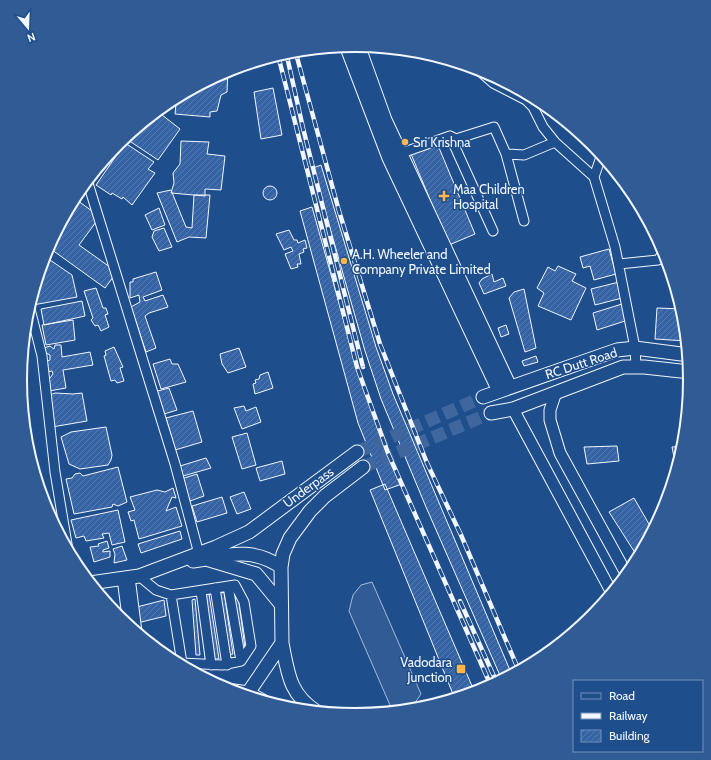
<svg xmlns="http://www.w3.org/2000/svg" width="711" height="760" font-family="Cabin,sans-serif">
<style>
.parking{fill:#305b95;stroke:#a8bbd7}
.building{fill:url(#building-hatch);stroke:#f2f6ff}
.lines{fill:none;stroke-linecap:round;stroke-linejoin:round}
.secondary-tunnel{stroke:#3f679d;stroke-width:13;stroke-dasharray:13 6;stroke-linecap:butt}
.minor-casing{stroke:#f2f6ff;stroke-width:11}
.tertiary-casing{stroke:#f2f6ff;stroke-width:13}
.secondary-casing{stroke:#f2f6ff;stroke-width:15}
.minor{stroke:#1f4e8c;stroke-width:9}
.tertiary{stroke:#1f4e8c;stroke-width:11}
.secondary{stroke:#1f4e8c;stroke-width:13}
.rail-casing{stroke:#f2f6ff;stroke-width:4.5}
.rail{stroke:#1f4e8c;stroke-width:3;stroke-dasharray:9;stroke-linecap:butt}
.poi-dot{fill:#ffb74d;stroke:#1f4e8c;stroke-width:1.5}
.labels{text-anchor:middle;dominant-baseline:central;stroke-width:3;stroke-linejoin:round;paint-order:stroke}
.poi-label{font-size:13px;fill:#f2f6ff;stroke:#1f4e8c;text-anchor:start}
.street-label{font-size:13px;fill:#f2f6ff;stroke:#1f4e8c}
.rim{fill:none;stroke:#f2f6ff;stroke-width:2}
</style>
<defs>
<pattern id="building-hatch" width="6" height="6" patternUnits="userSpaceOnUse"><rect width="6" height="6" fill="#3563a3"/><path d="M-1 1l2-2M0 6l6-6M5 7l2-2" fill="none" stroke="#537ab1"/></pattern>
</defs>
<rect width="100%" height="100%" fill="#1f4e8c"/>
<!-- parking -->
<path class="parking" d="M 372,582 L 421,694 L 410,710 L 393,712 L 349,611 L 353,595 L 361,585 Z"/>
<!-- building -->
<path class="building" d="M 228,70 L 227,92 L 221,95 L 217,111 L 210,112 L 210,117 L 175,114 L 176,104 L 171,103 L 171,100 Z
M 273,88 L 282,135 L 261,139 L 254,92 Z
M 157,111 L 180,129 L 158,160 L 128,140 L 137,128 Z
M 181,141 L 209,142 L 207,154 L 225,156 L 221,190 L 205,189 L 205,196 L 171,193 L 174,183 L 173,173 L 180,164 Z
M 125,143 L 154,162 L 148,169 L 155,173 L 132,205 L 123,197 L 122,199 L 112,193 L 111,195 L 96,185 Z
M 437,143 L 475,234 L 449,245 L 411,154 Z
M 321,165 L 376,347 L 393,394 L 512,675 L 502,680 L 426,507 L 381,399 L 365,351 L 313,168 Z
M263 193a7 7 0 1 1 14 0a7 7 0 1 1-14 0Z
M 171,190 L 186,227 L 192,228 L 194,195 L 210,195 L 206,238 L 189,237 L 177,242 L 157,193 Z
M 74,198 L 92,211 L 96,222 L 79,245 L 117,272 L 105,288 L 48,247 Z
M 312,207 L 351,346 L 374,415 L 402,484 L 385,490 L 358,423 L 300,211 Z
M 159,208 L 165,225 L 152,230 L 145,215 Z
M 164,228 L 172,247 L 159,251 L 152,237 L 154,231 Z
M 289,230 L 294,240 L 297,240 L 298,243 L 305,240 L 307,248 L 303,249 L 304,252 L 299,254 L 301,264 L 297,264 L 298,267 L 291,269 L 285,254 L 293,251 L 291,247 L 284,250 L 276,234 Z
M 609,249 L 616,274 L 594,280 L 590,266 L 583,268 L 580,257 Z
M 45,252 L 51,257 L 50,260 L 72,275 L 77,297 L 33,305 L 32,297 Z
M 558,266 L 576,274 L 572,281 L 586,288 L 571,320 L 538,306 L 544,293 L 537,288 L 548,267 L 555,271 Z
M 156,272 L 162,290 L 143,297 L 145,301 L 163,295 L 168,307 L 149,313 L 145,316 L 156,348 L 146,352 L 131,307 L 140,302 L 139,295 L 130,298 L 130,282 L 133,282 L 133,279 Z
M 492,274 L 494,282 L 503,278 L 506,286 L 484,294 L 479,283 L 482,279 Z
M 619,282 L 622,298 L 595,305 L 591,289 Z
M 96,288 L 103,308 L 106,308 L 108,314 L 105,315 L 109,327 L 101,331 L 98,325 L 95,326 L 91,320 L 93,318 L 84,291 Z
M 524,289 L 536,348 L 525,352 L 509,298 L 514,292 Z
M 82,301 L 85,316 L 44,325 L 41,309 Z
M 622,304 L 625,321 L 597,330 L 593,313 Z
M 657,308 L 683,309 L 687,341 L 655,339 Z
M 73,320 L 75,340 L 46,345 L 42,325 Z
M 506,325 L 509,334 L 501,337 L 498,328 Z
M 55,345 L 61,345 L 62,357 L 90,352 L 93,365 L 63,370 L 66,388 L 49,391 L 47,382 L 53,374 L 52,371 L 47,372 L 45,362 L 50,360 L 50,355 L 44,352 L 44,348 L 50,346 L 54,349 Z
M 114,347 L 123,367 L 120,368 L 124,381 L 117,383 L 115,380 L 111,381 L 104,356 L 106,355 L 105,351 Z
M 239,348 L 246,367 L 228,373 L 222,364 L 220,354 Z
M 536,356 L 538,362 L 524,366 L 522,361 Z
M 22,358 L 25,375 L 20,375 Z
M 170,359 L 172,364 L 178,364 L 186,382 L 161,389 L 153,364 Z
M 268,372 L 273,388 L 255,394 L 253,384 L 256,383 L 255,380 L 259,379 L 260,375 Z
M 20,377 L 22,377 L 24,397 L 22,397 Z
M 169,388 L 177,410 L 161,415 L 154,392 Z
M 55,393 L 73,394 L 82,393 L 87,421 L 52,427 L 50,395 Z
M 244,406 L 246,411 L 256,407 L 261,422 L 242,429 L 234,408 Z
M 193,411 L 202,442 L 175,450 L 166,418 Z
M 23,412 L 28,441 L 26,441 Z
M 106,427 L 112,455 L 111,460 L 108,465 L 80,469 L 69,464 L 61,437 L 71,432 Z
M 247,433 L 256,465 L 242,469 L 232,437 Z
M 617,446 L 619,461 L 587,464 L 584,447 Z
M 684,446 L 677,472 L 672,447 Z
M 206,458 L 211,468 L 183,476 L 180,466 Z
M 282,461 L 285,474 L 260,481 L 256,468 Z
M 118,467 L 127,502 L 118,506 L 113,504 L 112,507 L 74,514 L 66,479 L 72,478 L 75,474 L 80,473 L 83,476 Z
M 197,474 L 204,496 L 190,501 L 181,479 Z
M 385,484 L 475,693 L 455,699 L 370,490 Z
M 173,488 L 176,498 L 172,497 L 166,511 L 176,507 L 182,526 L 139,539 L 134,520 L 131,521 L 128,512 L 135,510 L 130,497 L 157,490 L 165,492 Z
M 244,492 L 251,509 L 237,514 L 230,497 Z
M 222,497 L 227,513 L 197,522 L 192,506 Z
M 634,498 L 653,531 L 639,559 L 609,512 Z
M 118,510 L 125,542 L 112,545 L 109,533 L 102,534 L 104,538 L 86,541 L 84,536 L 76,538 L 71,520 Z
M 180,531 L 182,539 L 141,553 L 138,544 Z
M 107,541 L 109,548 L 103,550 L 103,552 L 110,551 L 110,557 L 94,562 L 90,547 L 99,546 L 98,544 Z
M 122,546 L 127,560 L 114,563 L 115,554 L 113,549 Z
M 224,592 L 233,654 L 228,655 L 220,593 Z
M 209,594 L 219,659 L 214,659 L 205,595 Z
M 234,595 L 238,595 L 245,648 L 241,649 Z
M 195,599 L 200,655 L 196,655 L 192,600 Z
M 164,600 L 166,616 L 133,624 L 129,609 Z"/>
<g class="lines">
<!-- secondary-tunnel -->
<path class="secondary-tunnel" d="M 357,452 L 483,397
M 363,467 L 491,413"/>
<!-- minor casing -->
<g class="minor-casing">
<path id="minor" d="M 476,68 L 493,83 L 526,100 L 533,107 L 543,127 L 555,142 L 594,177 L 615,247 L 635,348 L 636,366
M 450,136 L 493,231
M 587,138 L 589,143 L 596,147
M 506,154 L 524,221
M 396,155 L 450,136 L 456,139 L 494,127 L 506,154 L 524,155 L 555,142
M 594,177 L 602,154
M 87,180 L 175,464 L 199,554
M 619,264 L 658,260 L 665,251
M 29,305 L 42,356 L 55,472 L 68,550
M 139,576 L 156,590 L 171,595 L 235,585 L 244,602 L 251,646 L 241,661 L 222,665 L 182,663 L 180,665
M 130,577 L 137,632
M 122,578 L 128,625
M 228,586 L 241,661
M 215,588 L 227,665
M 201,591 L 211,665
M 171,595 L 182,663"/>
</g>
<!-- tertiary casing -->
<g class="tertiary-casing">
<path id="tertiary" d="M 556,392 L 550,410 L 550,420 L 560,453 L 627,575
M 513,409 L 612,593"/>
</g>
<!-- secondary casing -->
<g class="secondary-casing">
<path id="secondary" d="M 346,45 L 389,158 L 499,391
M 358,45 L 385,120 L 510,387
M 483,397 L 617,350 L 635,348 L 689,355
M 491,413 L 513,409 L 623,367 L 644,367 L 690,372
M 208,558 C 235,553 257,550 281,567
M 193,561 L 206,559 L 256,574 L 280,603
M 90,583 L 139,576 L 216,547 L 249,532 L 357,452
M 282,643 C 288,673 289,694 317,712
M 227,690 L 248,693 L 263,701
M 248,693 L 282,643 L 281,567 L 283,554 L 290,538 L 310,511 L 325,496 L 363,467"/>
</g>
<!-- minor -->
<use href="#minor" class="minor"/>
<!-- tertiary -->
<use href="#tertiary" class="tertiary"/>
<!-- secondary -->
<use href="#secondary" class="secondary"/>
<!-- rail casing -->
<g class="rail-casing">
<path id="rail" d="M 295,50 L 339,211 L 380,344 L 427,463 L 461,535 L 519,671
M 286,52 L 303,128 L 363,367
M 278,55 L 357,367 L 388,453 L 491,686
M 460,601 L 497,683"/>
</g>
<!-- rail -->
<use href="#rail" class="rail"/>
</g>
<!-- markers -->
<g class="poi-dot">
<circle cx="405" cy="142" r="4"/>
<path d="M442 190h4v4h4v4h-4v4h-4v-4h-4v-4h4z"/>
<circle cx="344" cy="261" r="4"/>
<rect x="456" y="664" width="10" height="10" rx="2"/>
</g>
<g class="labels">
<!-- poi labels -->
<g class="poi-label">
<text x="413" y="142">Sri Krishna</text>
<text x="453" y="189">Maa Children<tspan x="453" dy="15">Hospital</tspan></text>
<text x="352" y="254">A.H. Wheeler and<tspan x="352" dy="15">Company Private Limited</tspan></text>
<text x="452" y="662" text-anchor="end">Vadodara<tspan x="452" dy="15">Junction</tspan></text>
</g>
<!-- street labels -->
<g class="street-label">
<text transform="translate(581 363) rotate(-18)">RC Dutt Road</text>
<text transform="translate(308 487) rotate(-36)">Underpass</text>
</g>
</g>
<!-- crop -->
<path d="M0 0H711V760H0ZM27 380a328 328 0 1 1 656 0a328 328 0 1 1-656 0Z" fill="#305b95" fill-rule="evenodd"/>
<path class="rim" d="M27 380a328 328 0 1 1 656 0a328 328 0 1 1-656 0Z"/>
<!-- legend -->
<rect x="573" y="680" width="130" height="72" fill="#1f4e8c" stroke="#7391ba"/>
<rect x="581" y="693" width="20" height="6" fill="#1f4e8c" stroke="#7391ba"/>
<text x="609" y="700" font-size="12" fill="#f2f6ff">Road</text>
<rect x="581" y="713" width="20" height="6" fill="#f2f6ff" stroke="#7391ba"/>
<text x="609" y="720" font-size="12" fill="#f2f6ff">Railway</text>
<rect x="581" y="730" width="20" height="12" fill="url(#building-hatch)" stroke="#7391ba"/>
<text x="609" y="740" font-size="12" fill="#f2f6ff">Building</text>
<!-- north arrow -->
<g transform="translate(28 28) rotate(161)" stroke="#1f4e8c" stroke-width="3" paint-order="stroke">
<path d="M0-3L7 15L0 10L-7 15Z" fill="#f2f6ff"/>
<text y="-6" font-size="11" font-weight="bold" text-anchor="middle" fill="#f2f6ff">N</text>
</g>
</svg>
